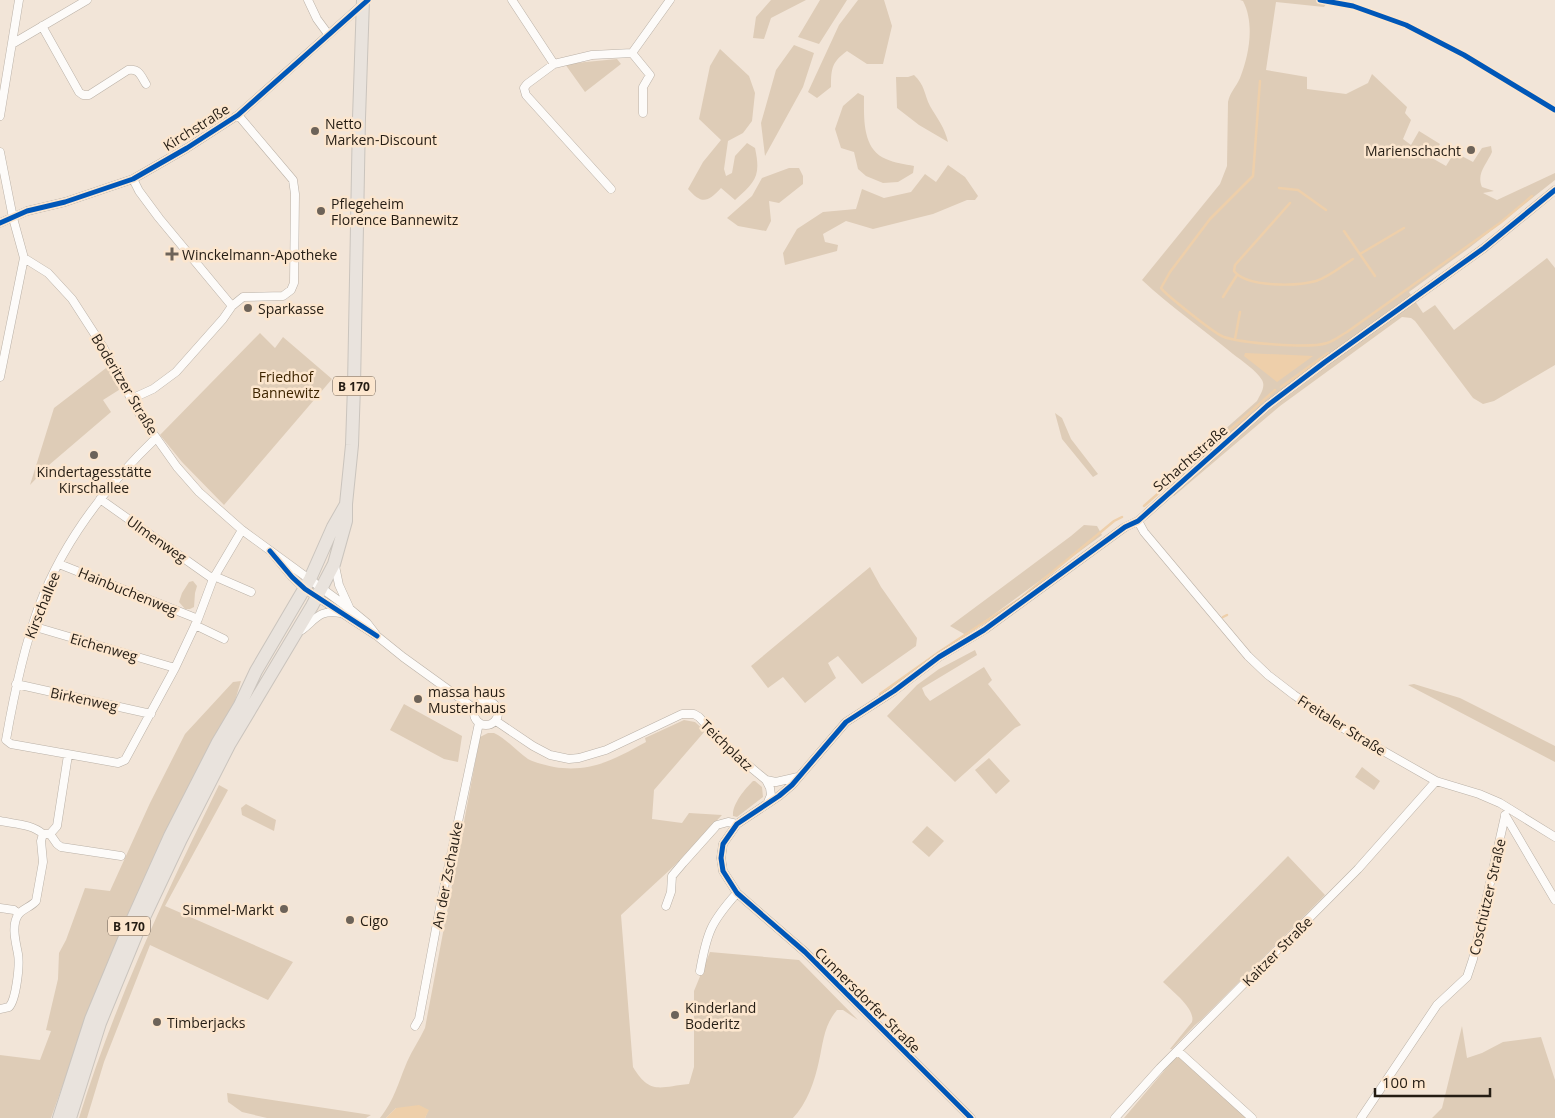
<svg xmlns="http://www.w3.org/2000/svg" width="1555" height="1118" font-family="'Open Sans',sans-serif">
<style>
.green{fill:#deccb7}
.water{fill:#eecfaa}
.lines{fill:none;stroke-linecap:round;stroke-linejoin:round}
.stream{stroke:#eecfaa;stroke-width:2.5}
.minor-casing{stroke:#bab1a7;stroke-width:9}
.primary-casing{stroke:#cac4bd;stroke-width:14}
.minor{stroke:#fdfbf9;stroke-width:8}
.primary{stroke:#e9e3dd;stroke-width:12}
.cycleway-casing{stroke:#fce6ce;stroke-width:8}
.cycleway{stroke:#0057b8;stroke-width:5}
.poi-dot{fill:#6d6359;stroke:#fce6ce;stroke-width:2}
.labels{text-anchor:middle;dominant-baseline:central;stroke-width:5;stroke-linejoin:round;paint-order:stroke}
.shield{fill:#fce6ce;stroke:#66594c;stroke-width:1}
.shield-label{font-size:12px;font-weight:bold;fill:#251d14}
.poi-label{font-size:14px;fill:#251d14;stroke:#fce6ce;text-anchor:start}
.street-label{font-size:14px;fill:#251d14;stroke:#fce6ce}
.park-label{font-size:14px;fill:#3e2500;stroke:#fce6ce}
</style>
<rect width="100%" height="100%" fill="#f2e5d8"/>
<!-- green -->
<path class="green" d="M 771,0 L 806,0 L 771,18 L 764,39 L 753,38 L 756,17 Z
M 820,0 L 847,0 L 819,44 L 798,37 Z
M 858,0 L 884,0 L 892,26 L 883,64 L 867,64 L 847,51 C 832,62 831,68 831,87 L 817,98 L 808,92 L 839,25 Z
M 1240,0 L 1329,0 L 1324,7 L 1276,2 L 1266,70 L 1307,77 L 1307,89 L 1346,94 L 1368,83 L 1372,74 L 1407,107 L 1405,113 L 1411,120 L 1403,139 L 1411,145 L 1419,131 L 1440,144 L 1432,158 L 1446,166 L 1456,150 L 1459,152 L 1458,154 L 1473,162 L 1482,148 L 1491,146 L 1492,152 C 1487,164 1476,173 1482,187 L 1494,191 L 1483,193 L 1497,200 L 1555,173 L 1555,180 L 1469,248 L 1409,292 L 1423,313 L 1435,305 L 1454,330 L 1547,258 L 1555,268 L 1555,365 L 1494,401 L 1483,404 L 1473,398 L 1415,321 L 1411,318 L 1402,317 L 1280,406 L 1174,496 L 1163,484 L 1257,401 C 1260,395 1266,387 1262,380 C 1256,370 1242,361 1233,354 C 1203,329 1171,307 1142,280 L 1220,184 L 1227,166 L 1228,102 C 1230,92 1236,87 1240,78 C 1249,55 1255,24 1243,1 Z
M 794,45 L 814,53 L 803,87 L 765,156 L 761,123 L 776,70 Z
M 720,49 L 749,76 L 755,93 L 752,121 L 743,133 L 728,141 L 724,169 L 726,176 L 732,173 L 735,156 L 747,143 L 755,148 C 761,176 756,181 735,200 L 721,188 C 708,202 702,205 688,189 L 703,162 L 721,140 L 699,119 L 710,66 Z
M 617,59 L 621,64 L 585,92 L 565,64 Z
M 914,75 C 925,85 924,94 930,106 C 937,118 945,128 948,142 L 919,125 L 897,108 L 896,77 L 908,77 Z
M 858,93 L 864,96 C 864,118 862,149 886,159 C 894,163 905,164 914,166 L 913,173 L 898,182 L 883,183 L 866,176 L 858,169 L 854,152 L 841,148 L 835,129 L 843,106 Z
M 948,165 L 965,177 L 978,196 L 975,200 L 967,200 L 933,214 L 873,229 L 846,221 L 823,234 L 825,242 L 838,245 L 837,251 L 785,265 L 783,253 L 797,229 L 823,212 L 856,209 L 862,189 L 884,198 L 911,192 L 925,174 L 936,182 Z
M 789,168 L 799,168 L 803,176 L 803,184 L 779,203 L 769,201 L 771,221 L 766,231 L 738,226 L 727,218 L 752,196 L 762,178 Z
M 260,333 L 275,348 L 283,337 L 332,379 L 224,505 L 182,462 L 160,435 Z
M 110,365 L 122,388 L 103,400 L 111,412 L 49,465 L 30,485 L 54,408 Z
M 1055,413 L 1062,418 L 1071,439 L 1098,474 L 1093,477 L 1062,439 Z
M 1084,525 L 1097,526 L 1102,535 L 966,635 L 950,626 L 1071,536 Z
M 870,567 L 881,587 L 917,638 L 916,646 L 862,684 L 838,656 L 828,663 L 836,678 L 805,703 L 783,677 L 768,688 L 751,666 Z
M 193,581 L 197,586 L 195,593 L 194,607 L 190,609 L 185,609 L 179,602 L 182,593 L 189,582 Z
M 975,650 L 977,655 L 922,688 L 925,695 L 930,701 L 984,667 L 992,680 L 988,684 L 1021,725 L 1015,728 L 955,782 L 887,716 L 917,685 L 939,669 Z
M 241,681 L 234,704 L 85,1022 L 51,1118 L 0,1118 L 0,1055 L 40,1060 L 51,1031 L 46,1030 L 58,979 L 59,953 L 66,940 L 85,888 L 110,891 L 150,803 L 185,734 L 233,682 Z
M 1414,684 L 1460,698 L 1555,746 L 1555,762 L 1408,685 Z
M 404,704 L 462,736 L 458,762 L 444,759 L 390,730 Z
M 684,720 L 695,722 L 705,731 L 654,790 L 652,819 L 682,823 L 689,813 L 722,815 L 674,866 L 621,915 L 633,1067 C 650,1095 659,1087 689,1084 L 694,1067 L 694,991 L 710,952 L 799,960 L 858,1020 L 843,1010 L 837,1010 C 824,1025 823,1043 819,1061 C 815,1080 807,1104 793,1118 L 425,1118 L 428,1110 L 396,1108 L 386,1118 L 380,1118 C 395,1099 398,1083 407,1062 C 412,1050 420,1039 425,1028 L 480,737 L 488,733 L 494,733 C 507,739 516,751 528,759 C 535,763 546,765 554,767 C 591,773 615,759 646,742 L 645,738 Z
M 989,758 L 1010,781 L 996,794 L 975,770 Z
M 1362,767 L 1380,781 L 1374,790 L 1355,777 Z
M 753,781 L 755,781 L 762,787 L 763,797 L 737,817 L 733,816 C 732,804 745,789 753,781 Z
M 219,785 L 228,790 L 165,906 L 293,962 L 268,1000 L 150,945 L 104,1062 L 87,1118 L 79,1118 C 115,1002 166,893 219,785 Z
M 246,804 L 276,820 L 274,831 L 242,815 L 241,808 Z
M 927,826 L 944,841 L 929,857 L 912,842 Z
M 1288,856 L 1325,895 L 1201,1020 L 1195,1025 L 1172,1049 L 1170,1049 L 1192,1022 C 1196,1009 1172,991 1163,982 Z
M 1462,1026 L 1467,1058 L 1482,1053 L 1503,1042 L 1541,1037 L 1555,1080 L 1555,1118 L 1432,1118 L 1442,1108 Z
M 1179,1057 L 1247,1118 L 1124,1118 L 1175,1058 Z
M 227,1093 L 371,1115 L 366,1118 L 267,1118 L 242,1112 L 228,1102 Z"/>
<!-- water -->
<path class="water" d="M 1245,353 L 1313,356 L 1277,382 L 1244,356 Z
M 419,1105 L 429,1110 L 425,1118 L 386,1118 L 396,1108 Z"/>
<g class="lines">
<!-- stream -->
<path class="stream" d="M 1260,81 L 1253,176 L 1210,219 L 1170,272 L 1161,288 C 1165,294 1216,335 1224,337 C 1242,343 1309,349 1327,343 C 1334,341 1341,335 1347,332 L 1500,223 L 1532,196
M 1279,188 L 1298,190 L 1326,210
M 1290,203 L 1235,265 L 1234,271 C 1247,288 1298,286 1316,281 C 1329,277 1342,266 1353,259
M 1344,231 L 1375,276
M 1360,254 L 1404,228
M 1223,297 L 1237,275
M 1235,339 L 1240,312
M 1281,387 L 1328,353
M 1144,506 L 1275,390
M 1223,617 L 1227,615
M 880,694 L 939,652 L 1021,598 L 1114,521 L 1122,517"/>
<!-- minor casing -->
<g class="minor-casing">
<path id="minor" d="M 308,0 L 317,19 L 328,34
M 512,0 L 554,64 L 592,55 L 632,53 L 670,0
M 42,26 L 79,92 L 83,95 L 89,95 L 128,70 C 139,68 141,76 146,84
M 12,44 L 87,0
M 632,53 L 650,75 L 643,87 L 643,113
M 554,64 L 527,84 L 524,88 L 526,95 L 611,189
M 0,116 L 19,0
M 0,152 L 13,218 L 24,258 L 0,377
M 133,179 L 139,191 L 159,218 L 232,306
M 0,223 L 27,211 L 65,202 L 133,179 L 187,148 L 238,115 L 363,4
M 24,258 L 48,273 L 72,299 L 103,347 L 140,415 L 177,467 L 199,492 L 242,530 L 350,609 L 367,623 L 377,636
M 131,399 L 153,389 L 176,372 L 223,319 L 232,306 L 243,297 L 283,296 L 291,290 L 294,283 L 295,194 L 293,180 L 238,115
M 156,438 C 107,485 63,542 39,606 C 23,650 14,694 6,740 L 11,744 L 118,763 L 125,760 L 175,668 L 198,619 L 213,579 L 242,530
M 100,499 L 213,579
M 1138,521 L 1144,532 L 1248,656 L 1268,675 L 1294,695 L 1341,727 L 1436,781 L 1479,794 L 1500,803 L 1555,837
M 273,554 L 292,577 L 305,589 L 377,636 L 403,657 L 475,709
M 59,564 L 198,619
M 335,566 L 339,585 L 349,607
M 214,576 L 251,592
M 195,625 L 224,639
M 32,626 L 175,668
M 302,630 C 318,617 319,610 341,613
M 16,684 L 151,714
M474 713a12 12 0 1 1 24 0a12 12 0 1 1-24 0Z
M 496,721 L 533,746 L 550,755 L 569,759 L 579,758 L 606,750 L 682,714 L 694,714 L 699,717 L 731,751 L 766,780 L 770,788 L 771,795 L 768,802
M 766,780 L 776,782 L 798,777
M 1505,815 L 1555,900
M 0,821 C 14,824 32,824 43,834 L 41,841 L 43,862 L 36,901 C 31,907 22,909 18,915 C 11,926 16,943 18,954 C 20,965 16,1000 9,1007 L 0,1009
M 43,834 L 50,834 L 57,844 L 61,847 L 121,856
M 50,834 L 57,826 L 68,755
M 666,906 L 671,892 L 672,876 L 683,863 L 717,825 L 728,822 L 737,824
M 0,908 L 14,910 L 19,914
M 700,971 C 707,932 711,922 737,893
M 415,1026 L 419,1019 L 441,902 L 479,723
M 1178,1051 L 1252,1118
M 971,1118 L 805,952 L 737,893 L 723,871 L 721,858 L 723,844 L 737,824 L 779,796 L 792,785 L 846,722 L 894,691 L 939,657 L 984,630 L 1125,527 L 1138,521 L 1267,406 L 1325,362 L 1484,248 L 1555,190
M 1115,1118 L 1160,1068 L 1358,869 L 1436,781
M 1361,1118 L 1437,1005 L 1467,977 L 1473,959 L 1505,816"/>
</g>
<!-- primary casing -->
<g class="primary-casing">
<path id="primary" d="M 59,1118 L 91,1019 L 130,925 L 170,836 L 218,742 L 240,705 L 256,671 L 310,579 L 333,527 L 345,506
M 70,1118 L 100,1023 L 139,928 L 181,839 L 229,745 L 312,606 L 334,564 L 346,521 L 346,504 L 352,445 L 354,386 L 359,118 L 363,0"/>
</g>
<!-- minor -->
<use href="#minor" class="minor"/>
<!-- primary -->
<use href="#primary" class="primary"/>
<!-- cycleway casing -->
<g class="cycleway-casing">
<path id="cycleway" d="M 1320,0 L 1353,6 L 1406,25 L 1464,55 L 1555,110
M 0,223 L 27,211 L 65,202 L 133,179 L 187,148 L 238,115 L 368,0
M 270,551 L 292,577 L 305,589 L 377,636
M 971,1118 L 805,952 L 737,893 L 723,871 L 721,858 L 723,844 L 737,824 L 779,796 L 792,785 L 846,722 L 894,691 L 939,657 L 984,630 L 1125,527 L 1138,521 L 1267,406 L 1325,362 L 1484,248 L 1555,190"/>
</g>
<!-- cycleway -->
<use href="#cycleway" class="cycleway"/>
</g>
<!-- markers -->
<g class="poi-dot">
<circle cx="315" cy="131" r="5"/>
<circle cx="1471" cy="150" r="5"/>
<circle cx="321" cy="211" r="5"/>
<path d="M169.5 246.5h5v5h5v5h-5v5h-5v-5h-5v-5h5z"/>
<circle cx="248" cy="308" r="5"/>
<circle cx="94" cy="455" r="5"/>
<circle cx="418" cy="699" r="5"/>
<circle cx="284" cy="909" r="5"/>
<circle cx="350" cy="920" r="5"/>
<circle cx="675" cy="1015" r="5"/>
<circle cx="157" cy="1022" r="5"/>
</g>
<g class="labels">
<!-- shield labels -->
<g class="shield">
<rect x="333" y="376.5" width="42" height="19" rx="4"/>
<rect x="108" y="916.5" width="42" height="19" rx="4"/>
</g>
<g class="shield-label">
<text x="354" y="386">B 170</text>
<text x="129" y="926">B 170</text>
</g>
<!-- poi labels -->
<g class="poi-label">
<text x="325" y="123">Netto<tspan x="325" dy="16">Marken-Discount</tspan></text>
<text x="1461" y="150" text-anchor="end">Marienschacht</text>
<text x="331" y="203">Pflegeheim<tspan x="331" dy="16">Florence Bannewitz</tspan></text>
<text x="182" y="254">Winckelmann-Apotheke</text>
<text x="258" y="308">Sparkasse</text>
<text x="94" y="471" text-anchor="middle">Kindertagesstätte<tspan x="94" dy="16">Kirschallee</tspan></text>
<text x="428" y="691">massa haus<tspan x="428" dy="16">Musterhaus</tspan></text>
<text x="274" y="909" text-anchor="end">Simmel-Markt</text>
<text x="360" y="920">Cigo</text>
<text x="685" y="1007">Kinderland<tspan x="685" dy="16">Boderitz</tspan></text>
<text x="167" y="1022">Timberjacks</text>
</g>
<!-- street labels -->
<g class="street-label">
<text transform="translate(196 127) rotate(-32)">Kirchstraße</text>
<text transform="translate(125 384) rotate(59)">Boderitzer Straße</text>
<text transform="translate(1190 458) rotate(-41)">Schachtstraße</text>
<text transform="translate(157 539) rotate(35)">Ulmenweg</text>
<text transform="translate(128 591) rotate(22)">Hainbuchenweg</text>
<text transform="translate(42 605) rotate(-68)">Kirschallee</text>
<text transform="translate(104 647) rotate(16)">Eichenweg</text>
<text transform="translate(84 699) rotate(12)">Birkenweg</text>
<text transform="translate(1342 725) rotate(32)">Freitaler Straße</text>
<text transform="translate(727 745) rotate(44)">Teichplatz</text>
<text transform="translate(447 875) rotate(-79)">An der Zschauke</text>
<text transform="translate(1487 897) rotate(-77)">Coschützer Straße</text>
<text transform="translate(1277 951) rotate(-45)">Kaitzer Straße</text>
<text transform="translate(868 1000) rotate(45)">Cunnersdorfer Straße</text>
</g>
<!-- park labels -->
<g class="park-label">
<text x="286" y="376">Friedhof<tspan x="286" dy="16">Bannewitz</tspan></text>
</g>
</g>
<!-- scale -->
<path d="M1375 1088v8h115v-8" fill="none" stroke="#251d14" stroke-width="2.5"/>
<text x="1382" y="1088" font-size="15" fill="#251d14" stroke="#fce6ce" stroke-width="4" paint-order="stroke">100 m</text>
</svg>
